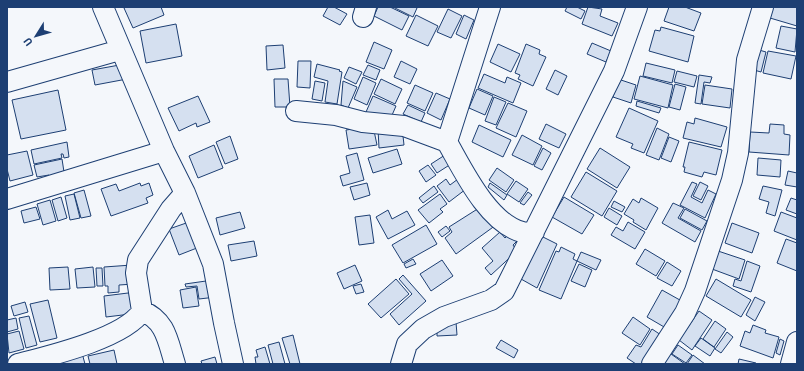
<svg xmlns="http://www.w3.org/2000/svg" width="804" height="371" font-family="Barlow,sans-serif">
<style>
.building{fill:#d5e0f0;stroke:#1d3f73}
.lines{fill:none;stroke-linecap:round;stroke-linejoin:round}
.minor-casing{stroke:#1d3f73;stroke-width:22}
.minor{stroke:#f4f7fb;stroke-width:20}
</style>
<rect width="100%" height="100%" fill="#f4f7fb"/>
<!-- building -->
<path class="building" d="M 127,7 L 161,7 L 164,15 L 133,28 L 124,8 Z
M 328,7 L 334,7 L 347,14 L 340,25 L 323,16 Z
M 378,7 L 390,7 L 409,16 L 402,30 L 374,16 Z
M 393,7 L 415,7 L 417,8 L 413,17 Z
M 567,7 L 577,7 L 585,11 L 581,19 L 565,11 Z
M 588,7 L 602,9 L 600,16 L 618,23 L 612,36 L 582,24 Z
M 669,7 L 685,7 L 701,13 L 694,31 L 664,21 Z
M 773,7 L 797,7 L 797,26 L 770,18 Z
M 448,9 L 462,16 L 451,38 L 437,32 Z
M 416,15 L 438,26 L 428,46 L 406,36 Z
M 464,15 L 474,20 L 466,39 L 456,34 Z
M 176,24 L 182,56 L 146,63 L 140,31 Z
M 781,26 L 797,29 L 795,52 L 776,48 Z
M 661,27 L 694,36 L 688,62 L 649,51 L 655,30 L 660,31 Z
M 374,42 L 392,50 L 384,69 L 366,62 Z
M 592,43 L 611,51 L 606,62 L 587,54 Z
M 498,44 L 520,54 L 511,72 L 490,62 Z
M 526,44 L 540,50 L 539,54 L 546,57 L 533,86 L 518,79 L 520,75 L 515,73 Z
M 283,45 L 285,68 L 267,70 L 266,46 Z
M 759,50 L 766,52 L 761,72 L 754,70 Z
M 768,51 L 796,56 L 791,79 L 763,73 Z
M 298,61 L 311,61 L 310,88 L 297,87 Z
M 401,61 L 417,69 L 410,84 L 394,77 Z
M 646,63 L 675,70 L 672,83 L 643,76 Z
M 125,64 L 127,79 L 95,85 L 92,70 Z
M 317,64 L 340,70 L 339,71 L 342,72 L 337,104 L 325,102 L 328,81 L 314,77 Z
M 368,65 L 380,70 L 376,80 L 363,75 Z
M 349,67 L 362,72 L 356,84 L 344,78 Z
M 555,70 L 567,76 L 558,95 L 546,89 Z
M 677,71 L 697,76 L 694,87 L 674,82 Z
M 484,74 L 505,83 L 507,77 L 521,83 L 513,103 L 478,88 Z
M 699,75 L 712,77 L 710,83 L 704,82 L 701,104 L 695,103 Z
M 640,76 L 673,85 L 668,108 L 634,99 Z
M 363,77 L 376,83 L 367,105 L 354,99 Z
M 274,79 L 288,79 L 290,107 L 275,107 Z
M 381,79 L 402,89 L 395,104 L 374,94 Z
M 618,79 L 636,85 L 631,103 L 613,97 Z
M 315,81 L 325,83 L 322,101 L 312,99 Z
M 343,81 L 357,87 L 348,108 L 341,105 Z
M 675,84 L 686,87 L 680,110 L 669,107 Z
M 415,85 L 433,93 L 425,111 L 407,103 Z
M 705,85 L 732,89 L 730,108 L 702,104 Z
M 477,89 L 493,96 L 485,115 L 469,108 Z
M 58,90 L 66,130 L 21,139 L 12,100 Z
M 436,93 L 450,99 L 441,120 L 427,113 Z
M 198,96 L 210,122 L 197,127 L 196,123 L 179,131 L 168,108 Z
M 373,96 L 396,106 L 389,122 L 366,112 Z
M 494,97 L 506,102 L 496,125 L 485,121 Z
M 637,101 L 661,108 L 659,113 L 636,106 Z
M 508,103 L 527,111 L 516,137 L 496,128 Z
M 408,105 L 425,113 L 421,122 L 403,114 Z
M 629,108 L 658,121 L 644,153 L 631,148 L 633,144 L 616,137 Z
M 695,118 L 727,127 L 721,147 L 683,138 L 687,122 L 694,124 Z
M 546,124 L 566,134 L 559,148 L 539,139 Z
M 770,124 L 784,125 L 784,134 L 790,135 L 789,155 L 749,152 L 750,132 L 769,133 Z
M 479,125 L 511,140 L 503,157 L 472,142 Z
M 373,126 L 377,145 L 349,149 L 346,130 Z
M 402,127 L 404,145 L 379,148 L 378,129 Z
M 657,128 L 669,134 L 659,160 L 646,155 Z
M 522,135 L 542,146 L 533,165 L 512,155 Z
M 230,136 L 238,159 L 225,164 L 216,142 Z
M 669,137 L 679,141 L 671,162 L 661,158 Z
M 67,142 L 69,157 L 64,158 L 63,154 L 61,154 L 62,158 L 34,164 L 31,150 Z
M 689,142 L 722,150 L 716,175 L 704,172 L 702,177 L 684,172 L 685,167 L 683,167 Z
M 214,145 L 223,168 L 198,178 L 189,156 Z
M 543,148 L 551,153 L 542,170 L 534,166 Z
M 600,148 L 630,167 L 617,188 L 587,169 Z
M 397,149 L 402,164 L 373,173 L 368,158 Z
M 27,151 L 33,175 L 10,181 L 7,169 L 7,155 Z
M 357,153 L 364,180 L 343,186 L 340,176 L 350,173 L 346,156 Z
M 445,155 L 451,164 L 437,173 L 431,164 Z
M 758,158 L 781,160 L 780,177 L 757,175 Z
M 62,159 L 64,172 L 50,179 L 49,175 L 37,177 L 34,165 Z
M 428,165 L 436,175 L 426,182 L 419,171 Z
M 497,168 L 514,180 L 506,192 L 489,180 Z
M 788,171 L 797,173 L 797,187 L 785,185 Z
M 586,172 L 617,191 L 602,216 L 571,197 Z
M 462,176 L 470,186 L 449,202 L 437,186 L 446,179 L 450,185 Z
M 516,181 L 528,189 L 519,202 L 507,194 Z
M 692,182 L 697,184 L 691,197 L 702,203 L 708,190 L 716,194 L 705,218 L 680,205 Z
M 700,182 L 708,186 L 701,200 L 693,196 Z
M 140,183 L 141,186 L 149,183 L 153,195 L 146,198 L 148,203 L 111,216 L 101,189 L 116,184 L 119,191 Z
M 367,183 L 370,195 L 354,200 L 350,187 Z
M 490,183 L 507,195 L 504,200 L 488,187 Z
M 434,186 L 438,192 L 423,203 L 419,198 Z
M 763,186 L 782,190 L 775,216 L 766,213 L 769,202 L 759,199 Z
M 84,190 L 91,216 L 81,218 L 74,193 Z
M 528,192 L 532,195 L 524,205 L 520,203 Z
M 74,194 L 80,218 L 70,220 L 65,196 Z
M 440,194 L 447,204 L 440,209 L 443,212 L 429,223 L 418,210 Z
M 61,197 L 67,218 L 58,221 L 52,200 Z
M 564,197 L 594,215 L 582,234 L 552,217 Z
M 641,198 L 658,208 L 646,230 L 633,222 L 634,220 L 624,214 L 633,199 L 639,203 Z
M 791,198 L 797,200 L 797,214 L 786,210 Z
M 50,200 L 56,221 L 43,225 L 37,204 Z
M 614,201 L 625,207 L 622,212 L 611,207 Z
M 673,203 L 684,208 L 678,218 L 701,231 L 695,242 L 662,223 Z
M 36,207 L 40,219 L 24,223 L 21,211 Z
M 479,208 L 496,225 L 456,254 L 445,238 L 452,232 L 449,227 Z
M 609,208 L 622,216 L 617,225 L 604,217 Z
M 685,209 L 707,221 L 702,230 L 680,218 Z
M 388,210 L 392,219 L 407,211 L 415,225 L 388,239 L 376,217 Z
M 240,212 L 245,228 L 220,235 L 216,218 Z
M 781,212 L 797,218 L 797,240 L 774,231 Z
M 370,215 L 374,243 L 359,245 L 355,217 Z
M 192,221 L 202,246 L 179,255 L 169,229 Z
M 628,222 L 645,232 L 635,249 L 611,235 L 616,227 L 623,231 Z
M 732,223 L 759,233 L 752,253 L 725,243 Z
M 426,225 L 437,244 L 403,263 L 392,245 Z
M 446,226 L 450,231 L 442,237 L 438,232 Z
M 500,232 L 505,238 L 510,233 L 517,241 L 513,245 L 517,251 L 491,275 L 485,268 L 493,261 L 482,248 Z
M 541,236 L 557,244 L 537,288 L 521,279 Z
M 786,239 L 797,243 L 797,271 L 777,263 Z
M 254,241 L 257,256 L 231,261 L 228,245 Z
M 561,247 L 575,254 L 573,259 L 577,261 L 561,299 L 539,290 L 556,251 L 559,252 Z
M 645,249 L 665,261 L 656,276 L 636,264 Z
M 718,251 L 745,260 L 739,279 L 712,269 Z
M 581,252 L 601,260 L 596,270 L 577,261 Z
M 413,259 L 416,264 L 406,268 L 404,264 Z
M 442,260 L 453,276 L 431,291 L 420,274 Z
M 747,261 L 760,266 L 751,292 L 733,286 L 735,279 L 741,281 Z
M 667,262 L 681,271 L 672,286 L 657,278 Z
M 579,264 L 592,270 L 585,287 L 571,281 Z
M 132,265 L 134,284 L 119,285 L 119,292 L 108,293 L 108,286 L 105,286 L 104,267 Z
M 355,265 L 362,281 L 344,289 L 337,273 Z
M 68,267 L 70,289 L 50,290 L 49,268 Z
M 93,267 L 95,287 L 77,288 L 75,269 Z
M 96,268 L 102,268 L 103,286 L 97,286 Z
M 403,275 L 426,301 L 399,325 L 390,314 L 412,294 L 399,279 Z
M 396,279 L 409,294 L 381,318 L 368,304 Z
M 716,279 L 751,300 L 741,317 L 706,296 Z
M 213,280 L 216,297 L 199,299 L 197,286 L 186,287 L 185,284 Z
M 361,284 L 364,292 L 356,294 L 353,286 Z
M 196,287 L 199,306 L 183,308 L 180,290 Z
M 662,290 L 687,304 L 671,331 L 647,317 Z
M 136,292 L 139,313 L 106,317 L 104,296 Z
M 755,297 L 765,302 L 755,321 L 746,315 Z
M 48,300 L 57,338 L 40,342 L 30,304 Z
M 25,302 L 28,312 L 14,316 L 11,306 Z
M 699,311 L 712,320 L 692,350 L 679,340 Z
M 29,316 L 37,345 L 26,348 L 19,318 Z
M 633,317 L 650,329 L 640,345 L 622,333 Z
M 16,318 L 18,329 L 7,332 L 7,320 Z
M 715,321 L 726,329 L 714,347 L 703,339 Z
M 456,322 L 457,335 L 437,336 L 437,323 Z
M 753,325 L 766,330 L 765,333 L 779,337 L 773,358 L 740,346 L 745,331 L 750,333 Z
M 652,329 L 664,337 L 647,364 L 636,364 L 627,358 L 636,345 L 641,347 Z
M 19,331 L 24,349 L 9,353 L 7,334 Z
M 727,332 L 733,337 L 721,353 L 715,349 Z
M 293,335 L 300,364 L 290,364 L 282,338 Z
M 701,338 L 715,348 L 710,356 L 695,346 Z
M 780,339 L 784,341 L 780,355 L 776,353 Z
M 501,340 L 518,350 L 514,358 L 496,348 Z
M 279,342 L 285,364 L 273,364 L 268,345 Z
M 672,342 L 676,345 L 671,354 L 685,364 L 665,364 L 659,360 Z
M 678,345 L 692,355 L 686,363 L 672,354 Z
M 265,347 L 270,364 L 256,364 L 255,357 L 258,357 L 256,350 Z
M 114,350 L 117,364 L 90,364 L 88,356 Z
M 82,353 L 85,364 L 56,364 Z
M 693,355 L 705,364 L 687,364 Z
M 215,357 L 217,364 L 202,364 L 201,361 Z
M 739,359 L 756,363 L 756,364 L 738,364 Z"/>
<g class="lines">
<!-- minor casing -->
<g class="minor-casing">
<path id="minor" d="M 103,7 L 164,151 L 185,193 L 213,264 L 224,323 L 233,364
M 490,7 L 447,142 C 463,170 488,223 522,232 C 525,233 530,232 534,232
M 363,17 L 366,7
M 7,82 L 120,50
M 296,111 L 336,115 L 363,122 L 404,126 L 447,142
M 7,199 L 164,151
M 142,311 C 166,320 168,342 175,364
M 18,364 C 49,356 125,338 142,311 L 136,273 L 138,260 L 171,209 L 185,193
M 401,364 L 407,344 L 423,329 L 444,317 L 491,300 L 504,291 L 614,71 L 637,7
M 652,364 L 685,313 L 695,291 L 732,180 L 738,153 L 747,60 L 763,7
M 791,364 L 797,342"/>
</g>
<!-- minor -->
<use href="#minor" class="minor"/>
</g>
<!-- border -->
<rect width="804" height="371" fill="none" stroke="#1d3f73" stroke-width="16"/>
<!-- north arrow -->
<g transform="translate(36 36) rotate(233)" stroke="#f4f7fb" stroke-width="3" paint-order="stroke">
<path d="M0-3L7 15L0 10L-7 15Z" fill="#1d3f73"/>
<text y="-6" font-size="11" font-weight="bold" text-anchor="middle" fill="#1d3f73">U</text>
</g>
</svg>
